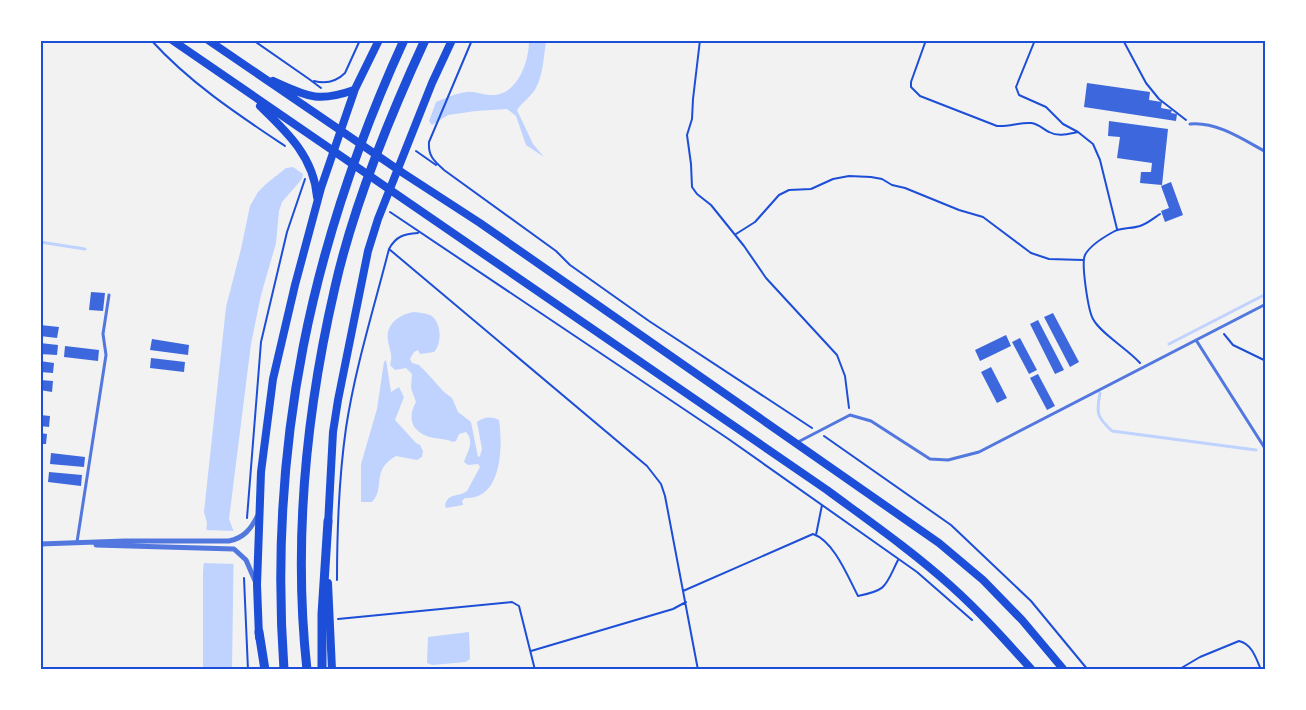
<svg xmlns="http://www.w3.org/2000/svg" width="1306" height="710" font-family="Mulish,sans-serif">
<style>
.water{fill:#bfd3fe}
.pier{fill:#f2f2f2}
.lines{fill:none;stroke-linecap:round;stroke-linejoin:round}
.stream{stroke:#bfd3fe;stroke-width:3}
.building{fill:#3d67dc}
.path{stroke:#1d4ed8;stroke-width:2}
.service{stroke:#5277de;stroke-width:3}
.minor{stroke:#5277de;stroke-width:5}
.secondary{stroke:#1d4ed8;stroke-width:8}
.primary{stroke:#1d4ed8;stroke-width:8}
.trunk{stroke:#1d4ed8;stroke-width:9}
.neatline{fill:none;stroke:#1d4ed8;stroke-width:2}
</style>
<rect width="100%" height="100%" fill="#f2f2f2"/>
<!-- water -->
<path class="water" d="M 529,41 L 546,41 C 544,55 543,75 536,88 C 531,97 522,102 517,110 L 533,144 L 544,157 L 526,145 L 516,116 L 507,109 L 476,111 L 448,115 L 432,125 L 429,121 L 436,102 C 446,98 456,93 467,92 C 475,91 482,95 490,95 C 517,97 529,62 529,41 Z
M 293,167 L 303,174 L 302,179 L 282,202 L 279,211 L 276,243 L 261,295 L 251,344 L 229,519 L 234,532 L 232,669 L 203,670 L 203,572 L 207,523 L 204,512 L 226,307 L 241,249 L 250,206 L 258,192 L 266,184 L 286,168 Z
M 414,312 C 421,313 429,313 434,318 C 442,328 441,344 434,352 L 420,354 L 418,350 L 414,352 L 410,359 L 412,363 L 419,365 L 426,372 L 444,392 L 452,398 L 458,412 L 471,422 L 478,457 L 480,456 L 482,449 L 477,422 C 484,417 491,416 499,420 C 503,447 502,500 465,498 L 462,501 L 463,505 L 446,508 L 445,505 C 449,492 457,498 467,491 L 480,467 L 478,464 L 468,465 L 464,462 C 467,452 475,442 466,432 L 459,434 L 456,441 L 453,442 C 446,439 442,439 434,438 C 413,434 406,420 416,402 L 411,388 L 412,374 L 406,368 L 395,370 L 390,365 C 393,356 390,351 388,341 C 385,324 400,314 414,312 Z
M 386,360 L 391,392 L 399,387 L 404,397 L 395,420 L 416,443 L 420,445 L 423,451 L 422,457 L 417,460 L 396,456 C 370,471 386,488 372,502 L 361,502 L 361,464 L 377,409 L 384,362 Z
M 469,632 L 470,659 L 466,662 L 432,665 L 427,663 L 428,637 Z"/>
<!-- pier -->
<path class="pier" d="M 203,530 L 237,531 L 237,564 L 201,563 Z"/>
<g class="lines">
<!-- stream -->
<path class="stream" d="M 40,242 L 85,249
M 1169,344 L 1266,294
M 1100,393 C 1096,414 1097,417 1112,431 L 1256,450"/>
</g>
<!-- building -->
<path class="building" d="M 1087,83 L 1150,92 L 1149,100 L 1162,102 L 1161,108 L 1172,110 L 1171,113 L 1177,114 L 1176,121 L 1084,107 Z
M 1109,121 L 1168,129 L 1162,185 L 1140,183 L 1141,172 L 1151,172 L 1152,163 L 1117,158 L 1120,137 L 1108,136 Z
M 1171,182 L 1183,215 L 1165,222 L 1161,211 L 1169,208 L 1161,186 Z
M 91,292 L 105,293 L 103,311 L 89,310 Z
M 1053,313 L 1079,362 L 1070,367 L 1044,317 Z
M 1038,320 L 1064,370 L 1055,374 L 1030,324 Z
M 40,325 L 59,327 L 57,338 L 40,336 Z
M 1006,335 L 1011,346 L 980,361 L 975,350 Z
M 1020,338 L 1037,370 L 1029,374 L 1012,342 Z
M 152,339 L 189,345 L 188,355 L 150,350 Z
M 40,343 L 58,345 L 57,355 L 40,354 Z
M 65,346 L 99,350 L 98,361 L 64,357 Z
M 151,358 L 185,362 L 184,372 L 150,368 Z
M 40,361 L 54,363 L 53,373 L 40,372 Z
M 991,367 L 1007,398 L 997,403 L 981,372 Z
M 1038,374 L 1055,406 L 1047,410 L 1030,378 Z
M 40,380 L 53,381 L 52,392 L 40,390 Z
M 40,415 L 50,416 L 49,427 L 40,426 Z
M 40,433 L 47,434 L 46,444 L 40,444 Z
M 51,453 L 85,457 L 84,467 L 50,464 Z
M 49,472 L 82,475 L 81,486 L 48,482 Z"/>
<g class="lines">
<!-- path -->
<path class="path" d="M 151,40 C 190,83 237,114 285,146
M 253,40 L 309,79
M 472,40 L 429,142 C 428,156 434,161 444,170 L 556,251 L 570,265 L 649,321 L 812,428
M 700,40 L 693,99 L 692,119 L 687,135 L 691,164 L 692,187 L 697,194 L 711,205 L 744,246 L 766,278 L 837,355 L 845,376 L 849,408
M 926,40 L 911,82 L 911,87 L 920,96 L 997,126 C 1009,127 1020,122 1031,123 C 1039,124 1043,129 1049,132 C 1058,137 1068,134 1078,132
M 1035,40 L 1016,87 L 1019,95 L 1046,107 L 1063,124 L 1078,132 L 1093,144 L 1100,160 L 1117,229
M 1123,40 L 1146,83 L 1159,99 L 1186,120
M 309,79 L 321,88
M 314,81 C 326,84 336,82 345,73 L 360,40
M 416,151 L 436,165
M 390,212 L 727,438 L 917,572 L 972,620
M 736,234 L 755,222 L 779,195 L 789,190 L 811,189 L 833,179 L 849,176 L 871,177 L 882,179 L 892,185 L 905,188 L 959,210 L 983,217 L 1031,253 L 1049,259 L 1083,260
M 389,249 L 647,466 L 661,484 L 665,496 L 698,670
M 1224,334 L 1233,345 L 1266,361
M 1140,363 C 1128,349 1101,334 1093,319 C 1088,310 1081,263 1085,255 C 1090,245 1104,237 1113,232 C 1121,227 1131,229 1140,226 C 1147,224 1154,218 1160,214
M 824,436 L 951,525 L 1031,601 L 1088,670
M 247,518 L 261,342 L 287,232 L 305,179
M 816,535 L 822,505
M 244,578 L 248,670
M 337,580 C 337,530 339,477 346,428 C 355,368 374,308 389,249 C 396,236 404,234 418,233
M 683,591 L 813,534 C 834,541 848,577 858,596 C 888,590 885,586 898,560
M 338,619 L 512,602 L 519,606 L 535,670
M 531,651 L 673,609 L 686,602
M 1178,670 L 1200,657 L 1239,641 C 1252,644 1256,658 1261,670"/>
<!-- service -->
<path class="service" d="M 1190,124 C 1216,121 1244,140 1266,152
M 1196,340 L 1266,450
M 798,442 L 850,415 L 871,421 L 930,459 L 948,460 L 979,452 L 1266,304
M 77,542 L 106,355 L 103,334 L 109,295"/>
<!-- minor -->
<path class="minor" d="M 40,544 L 125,541 L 229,541 C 244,538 251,529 258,515
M 96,545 L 234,549 L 246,560 L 256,583"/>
<!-- secondary -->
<path class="secondary" d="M 172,40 L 827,490 C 869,521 912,551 951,586 C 980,612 1006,641 1032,670
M 208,40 L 403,173 L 480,223 L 939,543 L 983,580 L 1022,620 L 1064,670
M 273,81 C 307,96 317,103 354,90
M 260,106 C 287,132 314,157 317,197"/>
<!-- primary -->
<path class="primary" d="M 328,525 L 333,432 L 338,400 L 368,251 L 378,219 L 432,83 L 452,40
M 328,583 L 332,670
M 259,637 L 257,585 L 261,472 L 273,379 L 295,285 L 321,188 L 355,89 L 379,40"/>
<!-- trunk -->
<path class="trunk" d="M 259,632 L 265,670
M 284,670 C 268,446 311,243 404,40
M 307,670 C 293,542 306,412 335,287 C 354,203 389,118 425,40
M 322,670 L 322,614 L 328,521"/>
</g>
<!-- border -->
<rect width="1306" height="710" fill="none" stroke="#ffffff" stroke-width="84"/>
<rect x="42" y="42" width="1222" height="626" class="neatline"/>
</svg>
